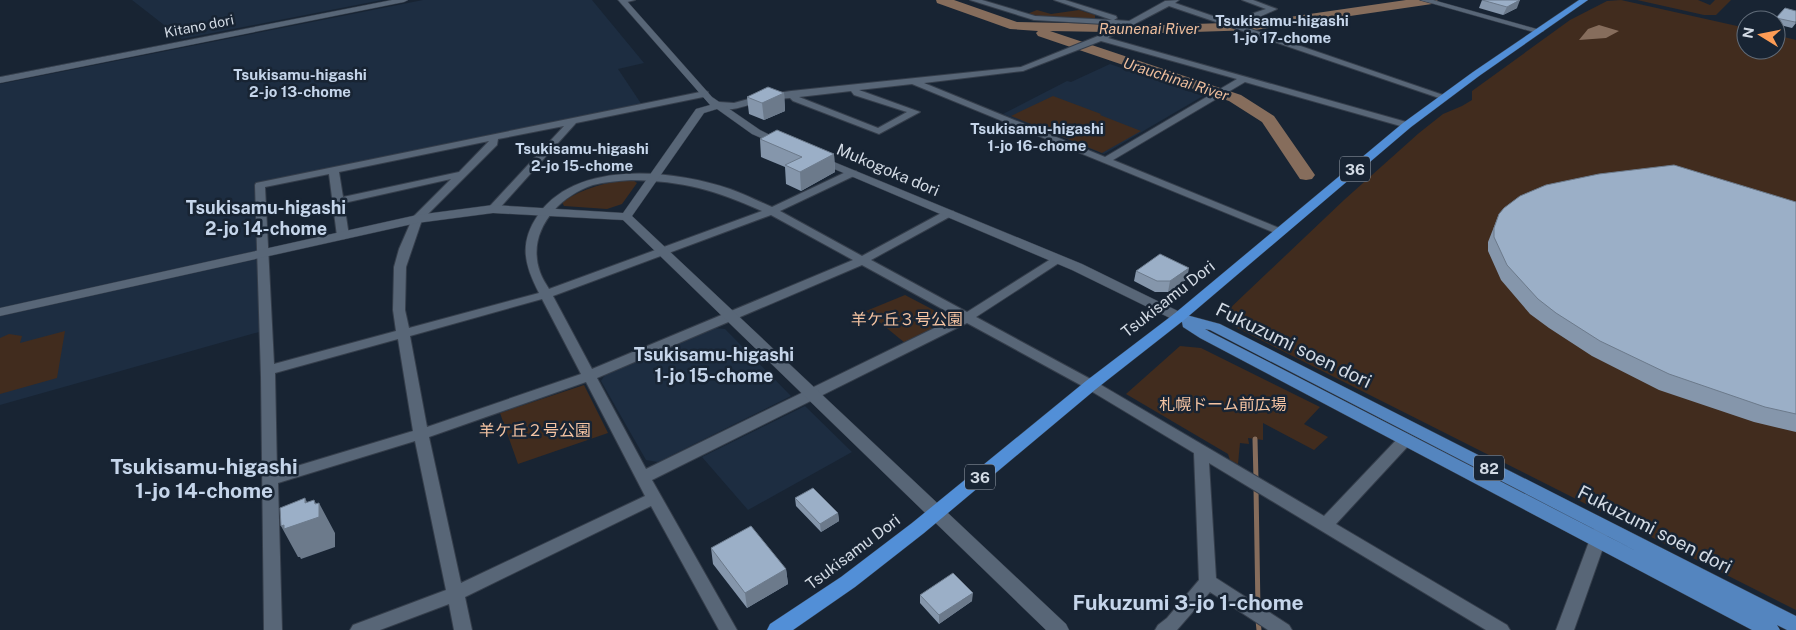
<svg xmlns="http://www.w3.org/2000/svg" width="1796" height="630" font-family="'Public Sans','Noto Sans JP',sans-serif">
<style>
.built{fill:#1d2d41}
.green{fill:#412c1e}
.water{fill:#866d5c}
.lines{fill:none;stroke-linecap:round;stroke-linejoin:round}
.stream{stroke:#866d5c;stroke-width:5}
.river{fill:#866d5c;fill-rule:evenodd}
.minor-casing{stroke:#353e4b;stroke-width:2}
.tertiary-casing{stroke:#353e4b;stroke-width:1}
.primary-casing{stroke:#353e4b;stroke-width:1}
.trunk-casing{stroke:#353e4b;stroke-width:1}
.minor{fill:#586677;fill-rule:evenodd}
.tertiary{fill:#586677;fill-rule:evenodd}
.primary{fill:#5485bf;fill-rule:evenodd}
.trunk{fill:#528fd7;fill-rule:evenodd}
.wall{fill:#8596ab}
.shaded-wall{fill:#6c7a8b}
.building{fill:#9bafc7;stroke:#6c7a8b}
.labels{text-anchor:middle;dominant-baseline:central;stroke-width:5;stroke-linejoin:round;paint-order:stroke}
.far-street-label{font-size:14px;fill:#d2dae4;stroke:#182433}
.far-neighbourhood-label{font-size:15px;font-weight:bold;fill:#c5d5ea;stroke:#182433}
.far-water-label{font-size:15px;font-style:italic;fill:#edbd9c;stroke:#182433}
.shield{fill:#182433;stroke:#9aa3af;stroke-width:1}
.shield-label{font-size:15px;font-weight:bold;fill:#d2dae4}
.street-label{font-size:16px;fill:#d2dae4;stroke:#182433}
.park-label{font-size:16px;fill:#f4c3a2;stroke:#182433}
.neighbourhood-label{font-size:18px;font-weight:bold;fill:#c5d5ea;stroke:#182433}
.near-street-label{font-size:19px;fill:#d2dae4;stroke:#182433}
.near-neighbourhood-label{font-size:21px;font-weight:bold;fill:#c5d5ea;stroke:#182433}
</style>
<rect width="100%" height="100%" fill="#182433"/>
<!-- built -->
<path class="built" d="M 132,0 L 382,0 L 182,39 Z
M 423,0 L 592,0 L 644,63 L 618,69 L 642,105 L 257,185 L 266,330 L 0,405 L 0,84 Z
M 1110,64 L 1203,96 L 1104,154 L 1003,114 L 1067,81 L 1071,82 Z
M 714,328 L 725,329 L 791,396 L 658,462 L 646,460 L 601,381 L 605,375 Z
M 805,406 L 852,452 L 748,510 L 702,457 Z"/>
<!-- green -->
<path class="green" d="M 1621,0 L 1746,28 L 1746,50 L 1776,50 L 1776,35 L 1796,40 L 1796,610 L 1233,326 L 1226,312 L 1344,200 L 1419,133 L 1443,114 L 1462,106 L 1472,100 L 1472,91 L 1570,20 L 1607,1 Z
M 1637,0 L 1698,0 L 1710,5 L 1715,0 L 1731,0 L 1716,15 L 1704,15 Z
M 1037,10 L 1051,14 L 1079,10 L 1095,15 L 1095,20 L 1037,16 L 1027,14 Z
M 1053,96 L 1101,114 L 1100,115 L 1141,131 L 1102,153 L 1011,116 Z
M 633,180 L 637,183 L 622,204 L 607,209 L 564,206 L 562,202 C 584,188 607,181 633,180 Z
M 905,295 L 947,317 L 948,323 L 905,343 L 866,311 Z
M 65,331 L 57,378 L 0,394 L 0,338 L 9,334 L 22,336 L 20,343 Z
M 1180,346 L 1201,348 L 1320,407 L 1304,424 L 1328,437 L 1314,450 L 1263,423 L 1263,440 L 1248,438 L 1249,444 L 1240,443 L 1238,464 L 1230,460 L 1228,454 L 1126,394 Z
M 584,385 L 608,433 L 518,464 L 500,413 Z"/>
<!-- water -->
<path class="water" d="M 1599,25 L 1619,31 L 1606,38 L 1579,40 L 1588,29 Z"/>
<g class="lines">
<!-- stream -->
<path class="stream" d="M 1255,439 L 1256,480
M 1256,487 L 1258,610
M 1258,620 L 1259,630"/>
<!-- river -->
<path class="river" d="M 936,0 L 954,0 L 1017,22 L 1163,25 L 1255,22 L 1406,0 L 1438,0 L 1432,4 L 1255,30 L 1163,33 L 1050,31 L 1241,95 L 1274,116 L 1315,175 L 1312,179 L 1306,180 L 1300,179 L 1262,122 L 1229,101 L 1038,36 L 1036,33 L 1038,31 L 1010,29 L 937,3 Z"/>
<!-- minor casing -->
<g class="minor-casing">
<path id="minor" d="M 620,0 L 635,0 L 623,3 Z
M 970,0 L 982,0 L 1035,16 L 1112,20 L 1054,0 L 1065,0 L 1116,16 L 1117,18 L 1114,20 L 1129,21 L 1165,1 L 1179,0 L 1175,3 L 1449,97 L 1442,99 L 1169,6 L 1108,38 L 1410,123 L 1410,127 L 1404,127 L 1245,82 L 1113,160 L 1284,230 L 1286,232 L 1280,235 L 912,84 L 859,90 L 920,112 L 879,134 L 793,101 L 790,98 C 782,99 773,99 765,100 C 750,103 728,116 715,105 L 719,102 L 734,103 L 763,95 L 791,91 L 1021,67 L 1098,36 L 1121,25 L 1034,20 ZM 1101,41 L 1237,79 L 1105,157 L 924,83 L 1023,71 ZM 851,91 L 854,95 L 907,112 L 878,128 L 799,97 Z
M 1242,0 L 1253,0 L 1277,9 L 1257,18 L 1251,18 L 1251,14 L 1266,9 Z
M 705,91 L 708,92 L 708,96 L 576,123 L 497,211 L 489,211 L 488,209 L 489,207 L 564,126 L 498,139 L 497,145 L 422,220 L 406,267 L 405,310 L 409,328 L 539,293 C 524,264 519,243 538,215 C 577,159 674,170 730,189 C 744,194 758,201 772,207 L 848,171 L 856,171 L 856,175 L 780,211 L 862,256 L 945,211 L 953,211 L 954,213 L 953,215 L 871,260 L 967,312 L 1054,257 L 1062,257 L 1064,259 L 1062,261 L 976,317 L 1096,382 L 1324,516 L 1400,436 L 1405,435 L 1410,436 L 1412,440 L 1410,444 L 1336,524 L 1507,625 L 1510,630 L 1486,630 L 1209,463 L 1216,578 L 1289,625 L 1292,630 L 1268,630 L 1210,592 L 1177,630 L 1155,630 L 1158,625 L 1167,618 L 1199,580 L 1194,453 L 1086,388 L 967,323 L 652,480 L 737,630 L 719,630 L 651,506 L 465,597 L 472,630 L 454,630 L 449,604 L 380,630 L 350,630 L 353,625 L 446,590 L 415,441 L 278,483 L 282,630 L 264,630 L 261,377 L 255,185 L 256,183 ZM 489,141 L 459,172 L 343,197 L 339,172 ZM 329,174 L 337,236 L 343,239 L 349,236 L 344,203 L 451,179 L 413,217 L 399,249 L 394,267 L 393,310 L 396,331 L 274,364 L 265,187 ZM 631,180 C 684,181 715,190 762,211 L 549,289 C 546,284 542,278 540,272 C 526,233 557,197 593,185 C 605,182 618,181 631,180 ZM 771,215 L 853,260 L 592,369 L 553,296 ZM 862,265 L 957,317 L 646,469 L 597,378 ZM 542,299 L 581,374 L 427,427 L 410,336 ZM 398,339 L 413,431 L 277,472 L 275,373 ZM 586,382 L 645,496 L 461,583 L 429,437 Z
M 1601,525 L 1607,527 L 1609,531 L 1574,630 L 1556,630 L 1593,531 L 1595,527 Z"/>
</g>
<!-- tertiary casing -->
<g class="tertiary-casing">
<path id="tertiary" d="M 392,0 L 408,0 L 404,2 L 0,83 L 0,77 Z
M 618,0 L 626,0 L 712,97 L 760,130 L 786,143 L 781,146 L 777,145 L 752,134 L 717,109 L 704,113 L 632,216 L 1066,624 L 1069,630 L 1046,630 L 623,220 L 493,213 L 417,223 L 0,316 L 0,308 L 417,215 L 493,205 L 623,213 L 696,109 L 710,105 Z
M 1420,0 L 1433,0 L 1544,31 L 1537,33 Z
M 817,155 L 1082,264 L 1184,314 L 1186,317 L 1184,320 L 1174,320 L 1072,270 L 813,160 L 812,158 Z"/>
</g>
<!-- primary casing -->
<g class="primary-casing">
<path id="primary" d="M 1179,313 L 1220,324 L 1796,616 L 1796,630 L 1787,630 L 1777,625 L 1780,630 L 1752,630 L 1200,338 L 1183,327 L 1182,322 L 1174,320 L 1172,317 L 1174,314 ZM 1205,329 L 1210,330 L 1642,554 L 1210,332 Z"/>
</g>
<!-- trunk casing -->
<g class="trunk-casing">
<path id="trunk" d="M 1579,0 L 1588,0 L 1479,76 L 1411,127 L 1184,320 L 1096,389 L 924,533 L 855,587 L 793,630 L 767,630 L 770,624 L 841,577 L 912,523 L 1086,381 L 1174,314 L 1403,123 L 1473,72 Z"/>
</g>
<!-- minor -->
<use href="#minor" class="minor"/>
<!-- tertiary -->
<use href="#tertiary" class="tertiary"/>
<!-- primary -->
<use href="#primary" class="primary"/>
<!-- trunk -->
<use href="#trunk" class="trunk"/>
</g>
<!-- wall -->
<path class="wall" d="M 1482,0 L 1517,8 L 1503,15 L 1479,8 Z
M 1785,8 L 1796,23 L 1792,28 L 1776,24 L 1776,20 L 1775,20 L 1776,18 Z
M 784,93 L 785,111 L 764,120 L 749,114 L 747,97 Z
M 760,139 L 834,154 L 835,172 L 801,191 L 786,184 L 785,167 L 761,157 Z
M 1796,202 L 1796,432 L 1754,422 L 1659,390 L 1592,356 L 1549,328 L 1530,314 L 1501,280 L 1488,251 L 1488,242 L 1499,214 Z
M 1136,271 L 1187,279 L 1168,292 L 1155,292 L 1134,281 Z
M 795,498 L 838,513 L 839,521 L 821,532 L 796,506 Z
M 711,548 L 786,569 L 788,584 L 747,608 L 713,564 Z
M 920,595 L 972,601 L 939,624 L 920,603 Z"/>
<!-- shaded-wall -->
<path class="shaded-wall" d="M 1520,0 L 1517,8 L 1503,15 L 1507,7 Z
M 784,93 L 785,111 L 764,120 L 762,103 Z
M 834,154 L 835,172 L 801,191 L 800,172 Z
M 1189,268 L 1187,279 L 1168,292 L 1170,281 Z
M 305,498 L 315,518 L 314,500 L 319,509 L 319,503 L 335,533 L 335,547 L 301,559 L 300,557 L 298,557 L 281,526 L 305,503 Z
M 838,513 L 839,521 L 821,532 L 820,524 Z
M 786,569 L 788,584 L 747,608 L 745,593 Z
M 973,593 L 972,601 L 939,624 L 939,615 Z"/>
<!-- building -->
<path class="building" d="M 1482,0 L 1520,0 L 1507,7 Z
M 1785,8 L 1796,11 L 1796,21 L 1795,22 L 1776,18 Z
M 768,87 L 784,93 L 762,103 L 747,97 Z
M 777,130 L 834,154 L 800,172 L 785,165 L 802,157 L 760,139 Z
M 1674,165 L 1796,202 L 1796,414 L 1765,407 L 1669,374 L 1600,341 L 1556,313 L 1538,299 L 1507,265 L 1494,237 L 1494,228 L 1499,214 L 1504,208 L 1520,196 L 1546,185 L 1599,174 Z
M 1160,254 L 1189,268 L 1170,281 L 1157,281 L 1136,271 Z
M 813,488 L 838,513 L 820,524 L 795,498 Z
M 305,498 L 305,503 L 314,500 L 315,504 L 319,503 L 319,517 L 284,529 L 284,525 L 281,526 L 280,508 Z
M 751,526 L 786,569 L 745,593 L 711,548 Z
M 953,573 L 973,593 L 939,615 L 920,595 Z"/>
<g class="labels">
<!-- far-street labels -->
<g class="far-street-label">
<text transform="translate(199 26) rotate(-11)">Kitano dori</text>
</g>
<!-- far-neighbourhood labels -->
<g class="far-neighbourhood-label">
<text x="1282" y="20">Tsukisamu-higashi<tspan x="1282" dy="17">1-jo 17-chome</tspan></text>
<text x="300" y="74">Tsukisamu-higashi<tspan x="300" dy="17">2-jo 13-chome</tspan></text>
<text x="1037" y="128">Tsukisamu-higashi<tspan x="1037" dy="17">1-jo 16-chome</tspan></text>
<text x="582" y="148">Tsukisamu-higashi<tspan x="582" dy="17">2-jo 15-chome</tspan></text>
</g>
<!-- far-water labels -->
<g class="far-water-label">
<text x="1149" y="28">Raunenai River</text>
<text transform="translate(1176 79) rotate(18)">Urauchinai River</text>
</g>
<!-- shield labels -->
<g class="shield">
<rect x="1340" y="156.5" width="30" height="25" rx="4"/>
<rect x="1474" y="455.5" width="30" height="25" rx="4"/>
<rect x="965" y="464.5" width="30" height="25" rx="4"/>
</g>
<g class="shield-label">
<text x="1355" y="169">36</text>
<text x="1489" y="468">82</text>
<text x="980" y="477">36</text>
</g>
<!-- street labels -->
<g class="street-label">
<text transform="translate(888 170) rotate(23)">Mukogoka dori</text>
<text transform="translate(1168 299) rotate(-38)">Tsukisamu Dori</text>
<text transform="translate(853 552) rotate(-37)">Tsukisamu Dori</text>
</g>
<!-- park labels -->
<g class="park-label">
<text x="907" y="319">羊ケ丘３号公園</text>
<text x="1223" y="404">札幌ドーム前広場</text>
<text x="535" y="430">羊ケ丘２号公園</text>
</g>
<!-- neighbourhood labels -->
<g class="neighbourhood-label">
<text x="266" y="207">Tsukisamu-higashi<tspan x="266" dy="21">2-jo 14-chome</tspan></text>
<text x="714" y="354">Tsukisamu-higashi<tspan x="714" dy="21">1-jo 15-chome</tspan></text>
</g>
<!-- near-street labels -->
<g class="near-street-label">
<text transform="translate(1294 345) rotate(26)">Fukuzumi soen dori</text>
<text transform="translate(1655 529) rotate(27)">Fukuzumi soen dori</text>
</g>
<!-- near-neighbourhood labels -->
<g class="near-neighbourhood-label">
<text x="204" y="466">Tsukisamu-higashi<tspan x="204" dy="24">1-jo 14-chome</tspan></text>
<text x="1188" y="602">Fukuzumi 3-jo 1-chome</text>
</g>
</g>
<!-- north arrow -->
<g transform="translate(1761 35) rotate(280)"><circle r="24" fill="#182433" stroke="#626d7a"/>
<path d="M0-4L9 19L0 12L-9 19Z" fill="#fd9c55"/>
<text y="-8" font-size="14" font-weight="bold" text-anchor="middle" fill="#d2dae4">N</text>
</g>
</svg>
